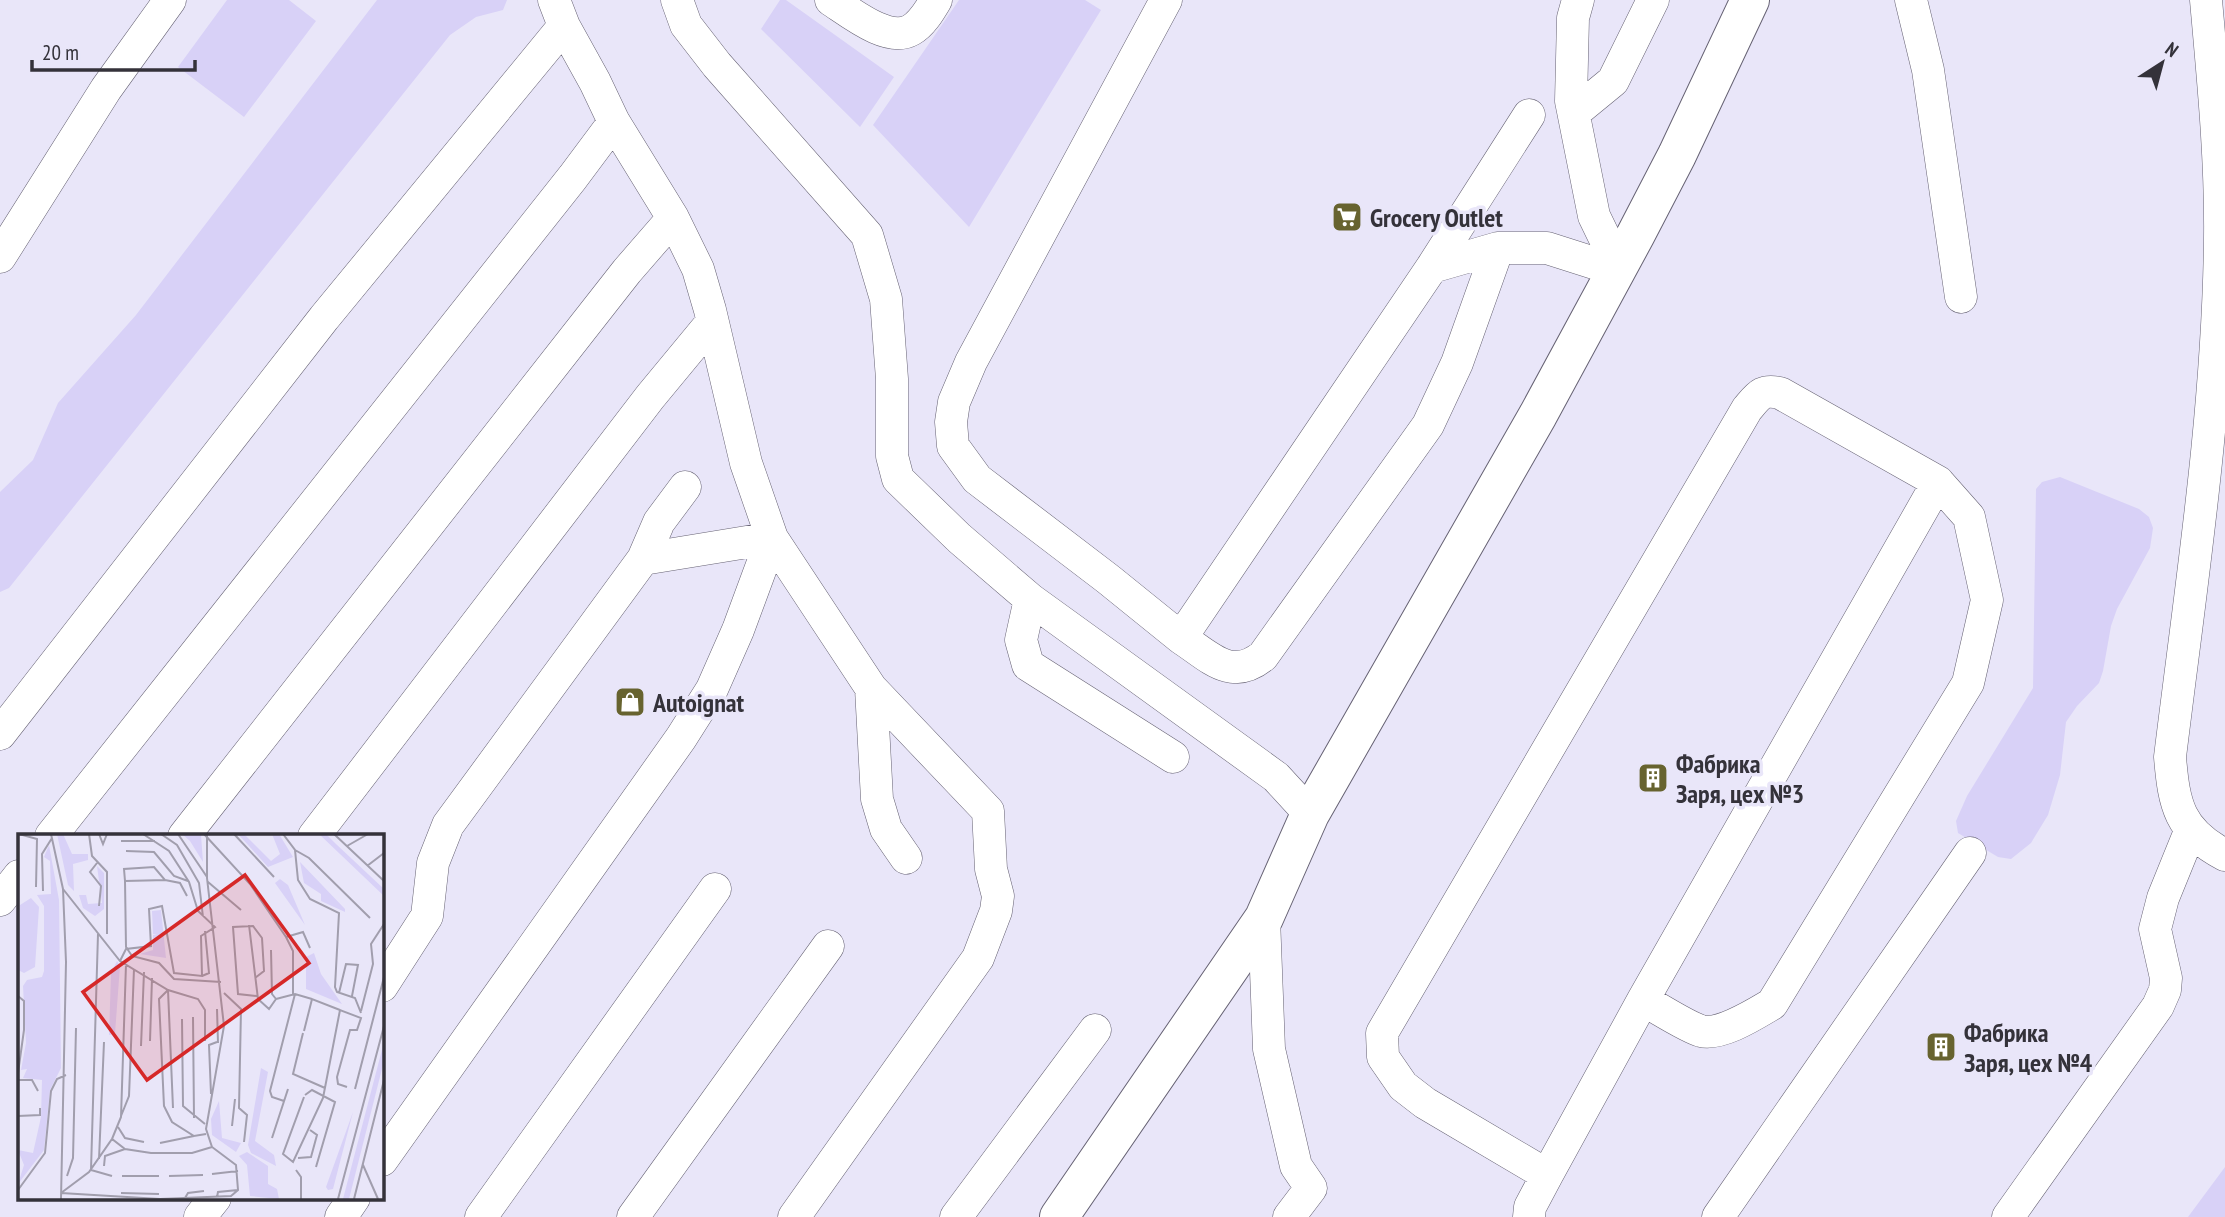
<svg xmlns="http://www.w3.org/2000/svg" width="2225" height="1217" font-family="'PT Sans Narrow',sans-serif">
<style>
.green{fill:#d8d1f7}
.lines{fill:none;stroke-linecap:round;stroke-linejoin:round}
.lane-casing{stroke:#666273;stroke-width:33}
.street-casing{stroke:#666273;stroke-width:40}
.lane{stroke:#fff;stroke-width:32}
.street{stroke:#fff;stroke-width:38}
.labels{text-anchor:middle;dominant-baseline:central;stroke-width:7;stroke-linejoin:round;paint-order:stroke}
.poi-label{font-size:26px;font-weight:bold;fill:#34323a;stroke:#e9e6f9;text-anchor:start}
.inset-road{fill:none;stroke:#a19ead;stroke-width:2}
.view{fill:#d62828;fill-opacity:0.15;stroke:#d62828;stroke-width:3.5}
.inset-edge{fill:none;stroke:#34323a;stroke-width:3.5}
</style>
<rect width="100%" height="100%" fill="#e9e6f9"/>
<!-- green -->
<path class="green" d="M 227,0 L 289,0 L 316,21 L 244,117 L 178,67 Z
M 377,0 L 507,0 L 503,10 L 476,17 L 450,35 L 9,588 L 0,592 L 0,492 L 33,460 L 58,403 L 136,315 Z
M 780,0 L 786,0 L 894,77 L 860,127 L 761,29 Z
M 959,0 L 1085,0 L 1101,10 L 969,227 L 873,125 Z
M 2060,477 L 2139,509 L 2149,517 L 2153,528 L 2150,548 L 2117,609 L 2111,626 L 2103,671 L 2099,683 L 2077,706 L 2066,722 L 2060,775 L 2048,815 L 2031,843 L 2011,859 L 1998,857 L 1958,833 L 1956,821 L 1967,796 L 2033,688 L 2036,489 L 2042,482 Z
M 2225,1166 L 2225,1217 L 2188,1217 L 2225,1167 Z"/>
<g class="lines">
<!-- lane casing -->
<g class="lane-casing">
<path id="lane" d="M 554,0 L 564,26 L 595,82 L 614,122 L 673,218 L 698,269 L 710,310 L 746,463 L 772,538 L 871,688 L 988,811 L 991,869 L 998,896 L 996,911 L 978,958 L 794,1217
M 677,0 L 686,25 L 717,65 L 867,235 L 886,299 L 892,379 L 892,456 L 898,479 L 959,538 L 1030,599 L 1276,777 L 1310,814
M 831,0 C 851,13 888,43 911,30 C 922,24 930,10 936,0
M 1166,0 L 971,362 L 954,402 L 951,422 L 953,446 L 977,479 L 1108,579 L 1181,638 L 1432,267 L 1498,248 L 1547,248 L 1616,270
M 1578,0 L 1573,18 L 1571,101 L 1594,216 L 1609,247 L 1616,270
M 1911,0 L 1928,70 L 1961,297
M 2206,0 C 2213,79 2221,159 2220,239 C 2218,412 2191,585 2170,757 C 2174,805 2179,831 2225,855
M 1574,113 L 1613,81 L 1653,0
M 0,257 L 106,89 L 170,0
M 1432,267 L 1529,115
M 643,559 L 659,522 L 685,487
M 1030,599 L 1021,640 L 1028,665 L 1173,757
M 1181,638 C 1210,657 1231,682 1263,656 L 1428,425 L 1457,363 L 1498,248
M 871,688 L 877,799 L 886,829 L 906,858
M 0,734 L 324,318 L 564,26
M 51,836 L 573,177 L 614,122
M 184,836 L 627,271 L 673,218
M 314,836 L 650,397 L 712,322
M 0,900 L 19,876
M 1264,918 L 1269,1049 L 1296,1166 L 1311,1188 L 1289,1217
M 382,986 L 427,916 L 433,863 L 448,825 L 643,559 L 772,538 L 738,630 L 712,689 L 681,738 L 382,1160
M 1547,1175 L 1425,1103 L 1403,1086 L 1383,1057 L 1382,1033 L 1747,409 C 1759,395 1762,389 1780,393 L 1938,482 L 1969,517 L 1987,600 L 1968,683 L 1772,1004 C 1755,1014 1721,1036 1701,1031 C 1687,1027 1658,1008 1643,1000
M 200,1217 L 215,1198
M 341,1217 L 354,1198
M 481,1217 L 715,889
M 633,1217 L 828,946
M 956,1217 L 1095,1030
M 1529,1217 L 1530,1207 L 1547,1175 L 1643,1000 L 1938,482
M 1718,1217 L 1970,853
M 2008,1217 L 2158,1006 L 2165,990 L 2166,978 L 2155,929 L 2163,898 L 2191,829"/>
</g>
<!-- street casing -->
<g class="street-casing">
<path id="street" d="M 1059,1217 L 1264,918 L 1310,814 L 1538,415 L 1636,234 L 1677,155 L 1750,0"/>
</g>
<!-- lane -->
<use href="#lane" class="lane"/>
<!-- street -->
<use href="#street" class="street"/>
</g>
<!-- icons -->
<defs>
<g id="supermarket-square" transform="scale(1.575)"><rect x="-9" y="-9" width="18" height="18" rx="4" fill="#67632f" stroke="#e9e6f9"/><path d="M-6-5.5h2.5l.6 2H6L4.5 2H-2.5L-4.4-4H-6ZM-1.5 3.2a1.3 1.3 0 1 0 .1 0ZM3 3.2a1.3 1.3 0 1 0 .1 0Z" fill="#fff"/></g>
<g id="shop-square" transform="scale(1.575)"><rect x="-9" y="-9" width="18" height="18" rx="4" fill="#67632f" stroke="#e9e6f9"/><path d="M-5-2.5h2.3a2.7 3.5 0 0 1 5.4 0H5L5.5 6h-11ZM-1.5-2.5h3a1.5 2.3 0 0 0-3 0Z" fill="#fff"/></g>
<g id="building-square" transform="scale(1.575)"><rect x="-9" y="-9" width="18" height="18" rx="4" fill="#67632f" stroke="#e9e6f9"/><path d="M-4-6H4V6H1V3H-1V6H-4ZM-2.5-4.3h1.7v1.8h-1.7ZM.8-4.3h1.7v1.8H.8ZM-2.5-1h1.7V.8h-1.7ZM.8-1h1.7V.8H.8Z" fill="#fff"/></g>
</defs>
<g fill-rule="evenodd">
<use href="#supermarket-square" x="1347" y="217"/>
<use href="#shop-square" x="630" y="702"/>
<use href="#building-square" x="1653" y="778"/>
<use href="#building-square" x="1941" y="1047"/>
</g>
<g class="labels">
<!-- poi labels -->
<g class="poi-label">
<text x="1370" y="217">Grocery Outlet</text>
<text x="653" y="702">Autoignat</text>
<text x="1676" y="763">Фабрика<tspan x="1676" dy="30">Заря, цех №3</tspan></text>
<text x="1964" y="1032">Фабрика<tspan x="1964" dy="30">Заря, цех №4</tspan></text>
</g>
</g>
<!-- overview -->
<g transform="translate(18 834)">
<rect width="366" height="366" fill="#e9e6f9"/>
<path d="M 39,0 L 45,0 L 54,20 L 70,20 L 70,26 L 55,30 L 56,57 L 50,51 ZM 164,0 L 183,1 L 185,28 L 172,7 ZM 220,0 L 226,0 L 253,27 L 262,20 L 254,0 L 261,0 L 275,23 L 250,33 ZM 301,0 L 308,0 L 318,10 L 366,55 L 366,62 ZM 31,11 L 41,66 L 43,234 L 32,256 L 26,316 L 0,350 L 6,331 L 0,316 L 15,319 L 23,283 L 24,246 L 5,244 L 9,235 L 3,236 L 8,209 L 5,152 L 9,146 L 24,143 L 26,137 L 26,72 L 19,61 L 33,60 L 32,27 L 26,23 ZM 282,28 L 327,75 L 327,78 L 303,67 L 303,60 L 286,49 ZM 79,32 L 86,39 L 86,75 L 77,82 L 65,74 L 61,61 L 68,61 L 70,70 L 84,69 ZM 262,45 L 270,51 L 287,91 L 257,49 ZM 13,64 L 21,73 L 17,133 L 6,139 L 0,136 L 2,71 ZM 143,76 L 148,124 L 122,120 L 135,116 L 135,101 L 139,101 L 135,100 L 134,77 ZM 296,119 L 303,140 L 324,170 L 288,155 L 288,123 ZM 99,127 L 102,132 L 97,200 L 91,201 L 93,139 ZM 366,208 L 366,227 L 331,365 L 325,365 ZM 243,234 L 250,238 L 237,307 L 256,321 L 258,332 L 233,319 L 230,311 ZM 201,267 L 204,304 L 223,309 L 218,318 L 194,301 L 193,285 ZM 335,278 L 315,355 L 310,356 L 308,353 ZM 229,318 L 250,332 L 250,350 L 259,355 L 261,365 L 232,362 L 229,331 L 221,322 Z" fill="#d8d1f7"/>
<path class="inset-road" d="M 1,0 L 19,5 L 18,53M 33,0 L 45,55 L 48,128 L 43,365M 71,0 L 74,22 L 89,38 L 89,100M 81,0 L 85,10 L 89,0M 143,0 L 159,11 L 181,49 L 185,83M 160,0 L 189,43M 186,0 L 232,50 L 268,103 L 275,117 L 275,160M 216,0 L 256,43M 265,0 L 277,16 L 280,46 L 292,65 L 321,79 L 317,153 L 319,158 L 337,164 L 343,179M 316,0 L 366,47M 103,7 L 137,7M 329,12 L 350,0M 277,16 L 291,24 L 352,84M 108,17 L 136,18 L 156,42 L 170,47M 79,29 L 72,38 L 83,52 L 81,72M 349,32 L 366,19M 147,46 L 162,49 L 169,62M 107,47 L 147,46 L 136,33 L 106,35 L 107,47 L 108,113 L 114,122 L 141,129 L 156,145 L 203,148M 190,48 L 223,76M 45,55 L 102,127 L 150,156 L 180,165 L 187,176 L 187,207M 25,57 L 24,20 L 34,4M 231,91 L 240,165 L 251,175 L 258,165M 80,100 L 73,336 L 94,342M 268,103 L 285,98 L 292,114M 253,116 L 254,160 L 258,165M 102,127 L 108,115 L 133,112 L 131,75 L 144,72 L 156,139 L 184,142 L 183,102 L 197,93 L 180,77 L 171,48 L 151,17 L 125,0M 184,142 L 191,139 L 187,97M 237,144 L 246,137 L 244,104 L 235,92 L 215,93 L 220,160 L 239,162M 150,156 L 141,165 L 146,272 L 154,288 L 176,302 L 188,300M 150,156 L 155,274M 206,159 L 223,175 L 221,274 L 229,281 L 226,308M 321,159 L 328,130 L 340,131 L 334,162M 0,162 L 6,167 L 6,196 L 0,239M 258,165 L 277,160 L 294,165M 199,175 L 200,209M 343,177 L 355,130 L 353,110 L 366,90M 175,183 L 176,284M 164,185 L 165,272 L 187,290M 286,197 L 294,165 L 322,176M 285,199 L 275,240 L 307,254M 132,207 L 134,144M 123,212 L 126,138M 0,246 L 14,246 L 20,257M 337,255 L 366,143M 193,260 L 191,211 L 199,208M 287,261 L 294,256 L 317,268 L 298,333M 286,263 L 265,320 L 275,328 L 305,264 L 322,176 L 343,184 L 339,196 L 332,196 L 319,243 L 320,250 L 329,253M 266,267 L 254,263 L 252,257 L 277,160M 0,282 L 22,281 L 22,274M 103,282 L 111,262 L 116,135M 214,292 L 217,265M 100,293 L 107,304 L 126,308M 254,304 L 270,255M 94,305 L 103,283 L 108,130M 142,309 L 176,302M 280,324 L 293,323 L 299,301 L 292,296M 81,325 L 86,208M 345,331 L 360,365M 86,332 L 87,322 L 107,315M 278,336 L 283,343 L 283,365M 194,340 L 220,337M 49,342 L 55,324 L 58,194M 104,342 L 141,342M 151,342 L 185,341M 0,356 L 27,319 L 33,257 L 39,245 L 48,241M 43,359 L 142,365 L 213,362 L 220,356 L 218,331 L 194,313 L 188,295 L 206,192 L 189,44 L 189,0M 43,359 L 71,338 L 94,305 L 107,315 L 133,319 L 174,319 L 194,313M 103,359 L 141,360M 199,363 L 200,358 L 220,356M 167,364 L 170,359 L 186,357M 320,365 L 366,192M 336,365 L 366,246"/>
<path class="view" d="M 227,41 L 291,129 L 129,246 L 65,158 Z"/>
<rect width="366" height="366" class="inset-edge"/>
</g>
<!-- north arrow -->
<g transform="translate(2162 63) rotate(36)" stroke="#e9e6f9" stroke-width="5" paint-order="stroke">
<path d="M0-5L12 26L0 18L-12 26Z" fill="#34323a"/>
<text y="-10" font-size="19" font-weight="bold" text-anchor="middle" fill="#34323a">N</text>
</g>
<!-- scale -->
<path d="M32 60v10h163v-10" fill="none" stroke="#34323a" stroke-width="3.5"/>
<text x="42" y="60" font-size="21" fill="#34323a" stroke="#e9e6f9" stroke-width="5" paint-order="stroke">20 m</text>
</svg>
